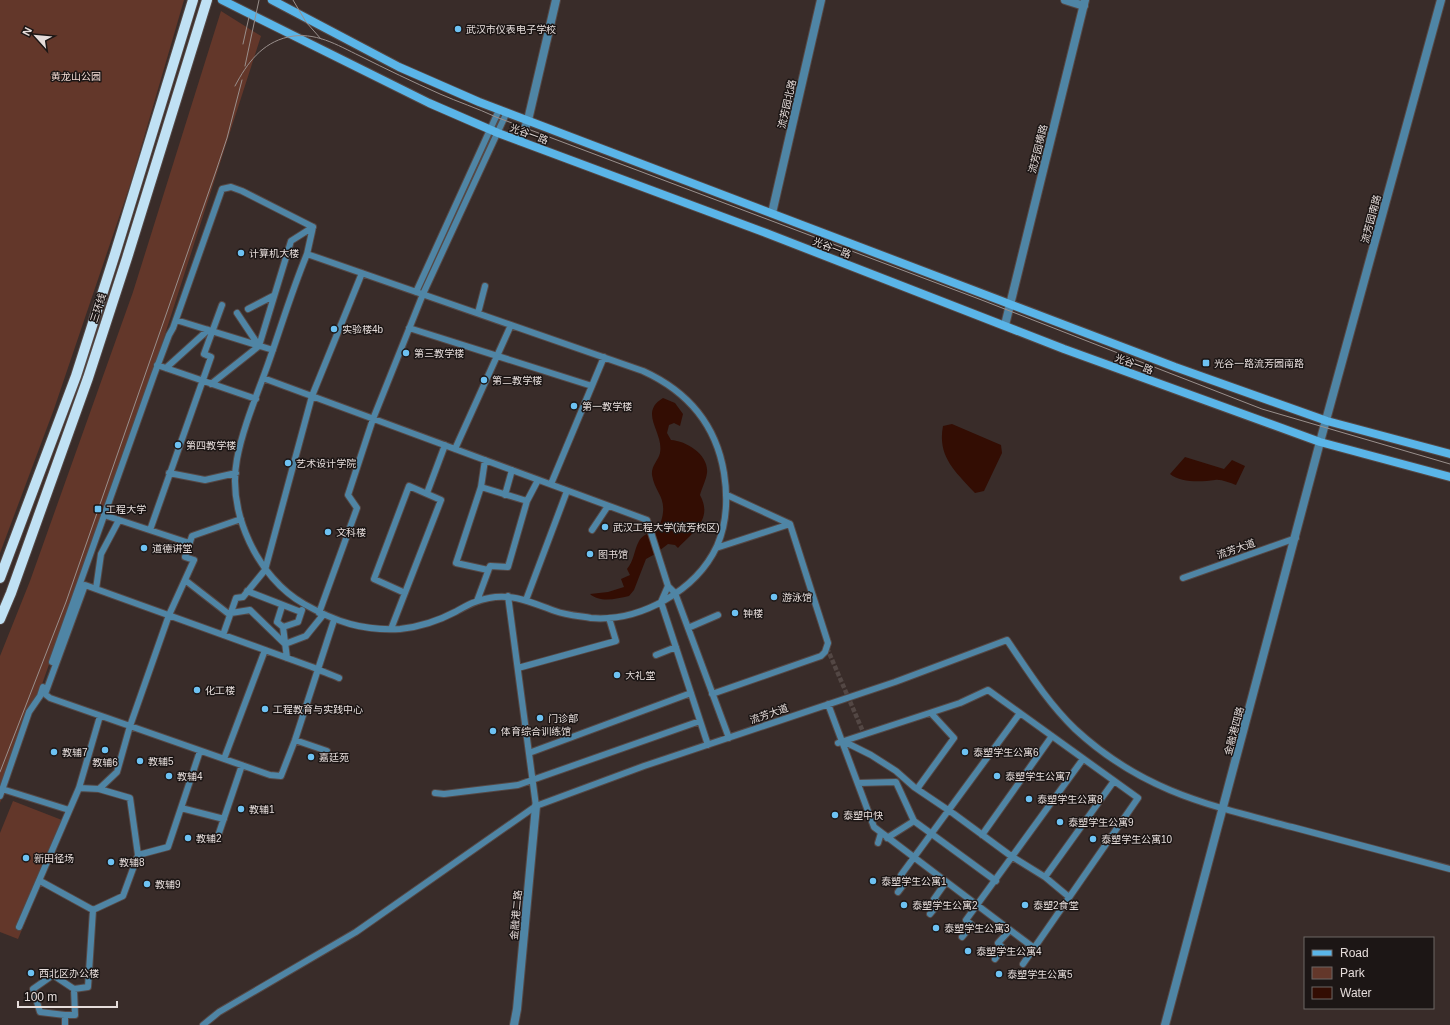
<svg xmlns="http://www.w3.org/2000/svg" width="1450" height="1025" font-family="Arial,'Noto Sans SC',sans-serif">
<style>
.green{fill:#63372a}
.water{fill:#330d03}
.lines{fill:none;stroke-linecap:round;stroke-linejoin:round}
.pedestrian-tunnel{stroke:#534744;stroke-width:4.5;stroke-dasharray:4.5 2;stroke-linecap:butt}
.minor-casing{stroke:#554845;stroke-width:8}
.tertiary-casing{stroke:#554845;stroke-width:10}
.secondary-casing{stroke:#554845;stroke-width:10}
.trunk-casing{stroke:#554845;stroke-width:12}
.minor{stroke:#4f85a5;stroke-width:6}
.tertiary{stroke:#4f85a5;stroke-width:8}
.secondary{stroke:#5ab5e8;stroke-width:8}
.trunk{stroke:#c0e1f4;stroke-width:10}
.tram{stroke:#998f8c;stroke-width:1}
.poi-dot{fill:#6dc2f3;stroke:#1c1615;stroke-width:1.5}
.labels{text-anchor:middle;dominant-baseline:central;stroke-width:3;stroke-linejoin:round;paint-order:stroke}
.poi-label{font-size:10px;fill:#e6dddb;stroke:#1c1615;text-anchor:start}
.park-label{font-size:10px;fill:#f1dad3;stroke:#1c1615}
.street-label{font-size:10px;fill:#e6dddb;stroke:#1c1615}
</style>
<rect width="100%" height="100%" fill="#392c29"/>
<!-- green -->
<path class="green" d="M 0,0 L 184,0 L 131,182 L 54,409 L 0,553 Z
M 221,11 L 261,36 L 157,359 L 0,803 L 0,656 L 30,581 L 133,292 Z
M 13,801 L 67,822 L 18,939 L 0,932 L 0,833 Z"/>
<!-- water -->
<path class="water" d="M 663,398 L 675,403 L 683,414 L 680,426 L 674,423 L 669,425 L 667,433 L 671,440 C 687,441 709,455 707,473 C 706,480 702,488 700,495 C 713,519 694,531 678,548 L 675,545 L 668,544 L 655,554 L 646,559 L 634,590 L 629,596 C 616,599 600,603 590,594 L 608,592 L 624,587 L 621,579 L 630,575 L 627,569 C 634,561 634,550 639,541 C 644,532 659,532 662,518 C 667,497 655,493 652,475 C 651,466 658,461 660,453 C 664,432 638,413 663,398 Z
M 952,424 L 1001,445 L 1002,453 L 984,491 L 975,493 C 956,472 937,457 943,426 Z
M 1185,457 L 1224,469 L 1232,460 L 1245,466 L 1236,485 C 1230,483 1221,479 1215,480 C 1201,482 1181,483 1170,474 Z"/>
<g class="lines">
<!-- pedestrian-tunnel -->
<path class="pedestrian-tunnel" d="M 827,648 L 864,734"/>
<!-- minor casing -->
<g class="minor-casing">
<path id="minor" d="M 307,254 L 643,371 C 687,391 716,424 724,473 C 728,498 727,523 717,546 C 696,591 640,622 591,618 C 579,616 566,615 555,611 C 532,603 513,593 489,598 C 476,600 466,606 455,612 C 438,621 419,627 400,629 C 363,631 336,622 304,604 C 258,578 227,513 237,459 C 243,427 257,395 268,364 C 281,327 292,290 307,254 Z
M 307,254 L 313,227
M 416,292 L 499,110
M 248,309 L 273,296
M 237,313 L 259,346
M 478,313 L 485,286
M 176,320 L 273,350
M 409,328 L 592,386
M 157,365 L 256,399
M 166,368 L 208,330
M 263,378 L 647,520 L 668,586 L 675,593 L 729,738
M 211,384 L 259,346 L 291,241 L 313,227
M 455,449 L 511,325
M 485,460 L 481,487 L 456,563 L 488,570
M 169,473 L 205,480 L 236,473
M 551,484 L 604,357
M 481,487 L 527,501
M 427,493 L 445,445
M 505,495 L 512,470
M 104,515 L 189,543
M 150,530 L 211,357 L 204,354 L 222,305
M 592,530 L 608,506
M 716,548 L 790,524
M 1183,578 L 1296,538
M 185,580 L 230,615
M 668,586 L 661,602 L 708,745
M 96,589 L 101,554 L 119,520
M 247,591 L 301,612
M 508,596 L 536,806
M 526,600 L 567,491
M 477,601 L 490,566 L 508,567 L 527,501 L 538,480
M 282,606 L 277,622 L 283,627 L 287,658
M 231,613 L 250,610 L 285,644 L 306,636 L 323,615
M 319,613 L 357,508 L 348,495 L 373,419 L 423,294 L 507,112
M 334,620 L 295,740 L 281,776 L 270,775 L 50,698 L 45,694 L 85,585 L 312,667 C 321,671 330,674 339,678
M 283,627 L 298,622 L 302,610
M 688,628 L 718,615
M 391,629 L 441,500 L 409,486 L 374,579 L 405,593
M 223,635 L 236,598 L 243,597 L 265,570 L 312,396 L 362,273
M 656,655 L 676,647
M 52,662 L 154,375 L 169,335 L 173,328 L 222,189 L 231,187 L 242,191 L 313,227
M 518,668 L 616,641 L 609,618
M 712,694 L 821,656 L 825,652 L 828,643 L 790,524 L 727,495
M 828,704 L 874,827 L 1034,948
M 295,740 L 327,751
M 843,741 L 871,755 L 896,771 L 914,787 L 954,814 L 1011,856 L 1045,877 L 1069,897
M 838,743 L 960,703 L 988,690 L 1138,798 L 1023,964
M 529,753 L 691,693
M 224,759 L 265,650
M 858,783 L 896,782 L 914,821 L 996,881
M 79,788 L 99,789 L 130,798 L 138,855 L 123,896 L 93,910
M 2,789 L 69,810
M 99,789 L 117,772 L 130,726 L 169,615 L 194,560 L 185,557 L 192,536 L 241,519
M 917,789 L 954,738 L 931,713
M 435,793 L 444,794 L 518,785 L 700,721
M 0,796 L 29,712 L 40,696 L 43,687
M 181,808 L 224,819
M 219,833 L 242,765
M 982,835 L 1052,736
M 887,838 L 914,821
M 878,843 L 881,833
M 138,855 L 168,847 L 200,751
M 1045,877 L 1114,781
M 42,882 L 93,910
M 898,892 L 907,880 L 901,875 L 1020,713
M 930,914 L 939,903 L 934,899 L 946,882
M 19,927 L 79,788 L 100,716
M 962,937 L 972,925 L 966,920 L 1083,759
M 995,959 L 1003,948 L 998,943 L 1010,930
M 74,989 L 75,1015 L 65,1015 L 40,1012 L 33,989 L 53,975 L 74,989 L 88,987 L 93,910
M 65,1015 L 65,1025
M 203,1025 L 219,1012 L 356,932 L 536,806 L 644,766 L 895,682 L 1007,640 C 1028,671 1048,703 1075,729 C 1142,791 1208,805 1292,827 C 1345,841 1397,855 1450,869"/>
</g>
<!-- tertiary casing -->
<g class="tertiary-casing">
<path id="tertiary" d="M 1065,0 L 1084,6
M 520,141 L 528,120 L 556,0
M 772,213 L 821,0
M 1005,325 L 1085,0
M 514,1025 L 517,1009 L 536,806
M 1165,1025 L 1320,442 L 1441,0"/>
</g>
<!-- secondary casing -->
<g class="secondary-casing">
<path id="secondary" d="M 222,0 L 429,103 L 498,133 L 766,233 L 1064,349 L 1320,442 L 1450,477
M 272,0 L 399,67 L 479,102 L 1175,367 L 1327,421 L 1450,454"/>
</g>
<!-- trunk casing -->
<g class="trunk-casing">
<path id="trunk" d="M 0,578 L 76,376 L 115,254 L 193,0
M 0,619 L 11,593 L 88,378 L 127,258 L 207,0"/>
</g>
<!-- minor -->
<use href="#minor" class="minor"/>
<!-- tertiary -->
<use href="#tertiary" class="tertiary"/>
<!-- secondary -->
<use href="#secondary" class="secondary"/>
<!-- trunk -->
<use href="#trunk" class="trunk"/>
<!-- tram -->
<path class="tram" d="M 293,0 L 306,22 L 321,39
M 243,44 L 249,17
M 245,66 L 259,0
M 235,86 C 247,63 262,43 288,37 C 315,31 337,45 360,56 C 386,69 413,82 440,94 C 458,102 477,108 496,117 L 979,299 L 1262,409 L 1450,464
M 0,772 L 66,602 L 216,171 L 227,138 L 242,80"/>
</g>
<!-- markers -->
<g class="poi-dot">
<circle cx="458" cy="29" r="4"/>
<circle cx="241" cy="253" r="4"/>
<circle cx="334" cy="329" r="4"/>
<circle cx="406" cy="353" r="4"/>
<rect x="1202" y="359" width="8" height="8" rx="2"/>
<circle cx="484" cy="380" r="4"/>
<circle cx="574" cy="406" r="4"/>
<circle cx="178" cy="445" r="4"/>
<circle cx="288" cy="463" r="4"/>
<rect x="94" y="505" width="8" height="8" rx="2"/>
<circle cx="605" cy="527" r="4"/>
<circle cx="328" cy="532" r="4"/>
<circle cx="144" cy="548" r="4"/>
<circle cx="590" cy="554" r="4"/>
<circle cx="774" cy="597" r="4"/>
<circle cx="735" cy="613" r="4"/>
<circle cx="617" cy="675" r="4"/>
<circle cx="197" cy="690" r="4"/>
<circle cx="265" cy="709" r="4"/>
<circle cx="540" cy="718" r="4"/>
<circle cx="493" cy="731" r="4"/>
<circle cx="105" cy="750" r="4"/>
<circle cx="54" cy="752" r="4"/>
<circle cx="965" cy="752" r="4"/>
<circle cx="311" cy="757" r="4"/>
<circle cx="140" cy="761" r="4"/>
<circle cx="169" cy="776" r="4"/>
<circle cx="997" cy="776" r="4"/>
<circle cx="1029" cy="799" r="4"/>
<circle cx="241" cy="809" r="4"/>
<circle cx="835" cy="815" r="4"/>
<circle cx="1060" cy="822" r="4"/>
<circle cx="188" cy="838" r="4"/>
<circle cx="1093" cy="839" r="4"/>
<circle cx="26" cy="858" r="4"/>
<circle cx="111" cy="862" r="4"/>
<circle cx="873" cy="881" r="4"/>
<circle cx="147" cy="884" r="4"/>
<circle cx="904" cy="905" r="4"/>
<circle cx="1025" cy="905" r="4"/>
<circle cx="936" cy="928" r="4"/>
<circle cx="968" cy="951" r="4"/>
<circle cx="31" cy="973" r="4"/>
<circle cx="999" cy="974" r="4"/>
</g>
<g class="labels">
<!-- poi labels -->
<g class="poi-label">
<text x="466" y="29">武汉市仪表电子学校</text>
<text x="249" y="253">计算机大楼</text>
<text x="342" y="329">实验楼4b</text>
<text x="414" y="353">第三教学楼</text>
<text x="1214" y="363">光谷一路流芳园南路</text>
<text x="492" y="380">第二教学楼</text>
<text x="582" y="406">第一教学楼</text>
<text x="186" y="445">第四教学楼</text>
<text x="296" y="463">艺术设计学院</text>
<text x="106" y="509">工程大学</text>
<text x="613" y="527">武汉工程大学(流芳校区)</text>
<text x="336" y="532">文科楼</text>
<text x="152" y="548">道德讲堂</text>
<text x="598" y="554">图书馆</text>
<text x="782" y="597">游泳馆</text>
<text x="743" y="613">钟楼</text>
<text x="625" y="675">大礼堂</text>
<text x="205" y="690">化工楼</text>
<text x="273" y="709">工程教育与实践中心</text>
<text x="548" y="718">门诊部</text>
<text x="501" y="731">体育综合训练馆</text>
<text x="62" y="752">教辅7</text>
<text x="973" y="752">泰塑学生公寓6</text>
<text x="319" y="757">嘉廷苑</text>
<text x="148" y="761">教辅5</text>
<text x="105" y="762" text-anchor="middle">教辅6</text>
<text x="177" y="776">教辅4</text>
<text x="1005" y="776">泰塑学生公寓7</text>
<text x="1037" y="799">泰塑学生公寓8</text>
<text x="249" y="809">教辅1</text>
<text x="843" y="815">泰塑中快</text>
<text x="1068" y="822">泰塑学生公寓9</text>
<text x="196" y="838">教辅2</text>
<text x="1101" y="839">泰塑学生公寓10</text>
<text x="34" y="858">新田径场</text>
<text x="119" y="862">教辅8</text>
<text x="881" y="881">泰塑学生公寓1</text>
<text x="155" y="884">教辅9</text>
<text x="912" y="905">泰塑学生公寓2</text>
<text x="1033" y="905">泰塑2食堂</text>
<text x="944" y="928">泰塑学生公寓3</text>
<text x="976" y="951">泰塑学生公寓4</text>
<text x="39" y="973">西北区办公楼</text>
<text x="1007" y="974">泰塑学生公寓5</text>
</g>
<!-- park labels -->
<g class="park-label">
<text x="76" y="76">黄龙山公园</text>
</g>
<!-- street labels -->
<g class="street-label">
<text transform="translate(787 104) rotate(-77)">流芳园北路</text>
<text transform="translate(529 134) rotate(20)">光谷一路</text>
<text transform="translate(1038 149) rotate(-76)">流芳园横路</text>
<text transform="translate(1371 219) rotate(-75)">流芳园南路</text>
<text transform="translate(832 248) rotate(21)">光谷一路</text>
<text transform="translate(98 308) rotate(-72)">三环线</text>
<text transform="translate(1134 364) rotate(20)">光谷一路</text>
<text transform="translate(1236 549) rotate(-19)">流芳大道</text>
<text transform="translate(769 714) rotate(-19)">流芳大道</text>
<text transform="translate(1234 731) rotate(-75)">金融港四路</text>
<text transform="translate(516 915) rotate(-85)">金融港二路</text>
</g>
</g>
<!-- legend -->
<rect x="1304" y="937" width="130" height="72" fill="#1c1615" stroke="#6d6664"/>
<rect x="1312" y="950" width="20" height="6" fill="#5ab5e8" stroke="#6d6664"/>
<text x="1340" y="957" font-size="12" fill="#e6dddb">Road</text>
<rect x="1312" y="967" width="20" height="12" fill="#63372a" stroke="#6d6664"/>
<text x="1340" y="977" font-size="12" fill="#e6dddb">Park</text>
<rect x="1312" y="987" width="20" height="12" fill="#330d03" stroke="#6d6664"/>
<text x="1340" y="997" font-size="12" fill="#e6dddb">Water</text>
<!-- north arrow -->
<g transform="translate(36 36) rotate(297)" stroke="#1c1615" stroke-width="3" paint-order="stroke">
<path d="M0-3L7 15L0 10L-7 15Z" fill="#e6dddb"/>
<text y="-6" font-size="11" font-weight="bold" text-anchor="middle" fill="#e6dddb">N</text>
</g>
<!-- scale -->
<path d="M18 1001v6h99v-6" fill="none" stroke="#e6dddb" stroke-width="2"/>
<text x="24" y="1001" font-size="12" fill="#e6dddb" stroke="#1c1615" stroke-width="3" paint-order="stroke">100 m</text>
</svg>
